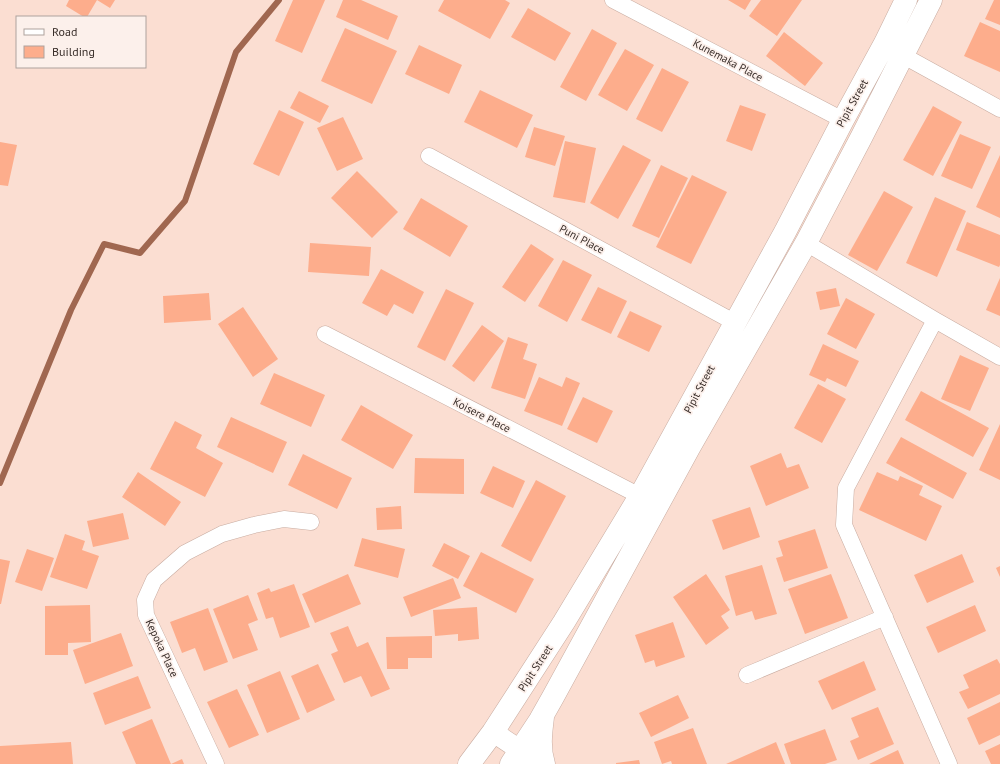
<svg xmlns="http://www.w3.org/2000/svg" width="1000" height="764" font-family="'PT Sans',sans-serif">
<style>
.lines{fill:none;stroke-linecap:round;stroke-linejoin:round}
.stream{stroke:#a06750;stroke-width:6}
.building{fill:#fdad8c}
.minor-casing{stroke:#c8aca1;stroke-width:17}
.tertiary-casing{stroke:#c8aca1;stroke-width:21}
.secondary-casing{stroke:#c8aca1;stroke-width:23}
.minor{stroke:#fff;stroke-width:16}
.tertiary{stroke:#fff;stroke-width:20}
.secondary{stroke:#fff;stroke-width:22}
.labels{text-anchor:middle;dominant-baseline:central;stroke-width:3.5;stroke-linejoin:round;paint-order:stroke}
.street-label{font-size:11px;fill:#382d29;stroke:#fcf0eb}
</style>
<rect width="100%" height="100%" fill="#fbded2"/>
<g class="lines">
<!-- stream -->
<path class="stream" d="M 0,483 L 71,310 L 104,244 L 140,253 L 185,201 L 236,52 L 279,0"/>
</g>
<!-- building -->
<path class="building" d="M 69,0 L 115,0 L 110,8 L 97,0 L 87,17 L 84,17 L 66,6 Z
M 293,0 L 325,0 L 302,53 L 275,41 Z
M 343,0 L 361,0 L 398,16 L 388,40 L 336,17 Z
M 444,0 L 505,0 L 510,3 L 490,39 L 438,11 Z
M 728,0 L 751,0 L 745,10 Z
M 761,0 L 802,0 L 777,36 L 749,16 Z
M 994,0 L 1000,0 L 1000,25 L 985,19 Z
M 528,8 L 571,33 L 555,61 L 511,37 Z
M 980,22 L 1000,31 L 1000,72 L 964,56 Z
M 345,28 L 397,51 L 372,104 L 321,81 Z
M 592,29 L 617,43 L 586,101 L 560,87 Z
M 784,32 L 823,63 L 805,86 L 766,56 Z
M 419,45 L 462,65 L 449,94 L 405,74 Z
M 625,49 L 654,65 L 627,111 L 598,95 Z
M 662,68 L 689,82 L 662,132 L 636,119 Z
M 480,90 L 533,115 L 517,148 L 464,122 Z
M 299,91 L 329,106 L 320,123 L 290,108 Z
M 740,105 L 766,114 L 752,151 L 726,141 Z
M 933,106 L 962,122 L 933,176 L 903,160 Z
M 279,110 L 304,122 L 279,176 L 253,164 Z
M 343,117 L 363,159 L 337,171 L 317,128 Z
M 534,127 L 565,136 L 555,166 L 525,157 Z
M 960,134 L 991,147 L 972,189 L 941,176 Z
M 565,141 L 596,148 L 585,203 L 553,197 Z
M 0,142 L 17,145 L 8,186 L 0,185 Z
M 623,145 L 651,160 L 618,219 L 590,203 Z
M 1000,155 L 1000,218 L 976,207 Z
M 661,165 L 688,178 L 659,238 L 632,226 Z
M 357,171 L 398,212 L 372,238 L 331,198 Z
M 692,175 L 727,192 L 691,264 L 656,247 Z
M 884,191 L 913,207 L 877,271 L 848,255 Z
M 935,197 L 966,211 L 937,277 L 906,263 Z
M 421,198 L 468,226 L 450,257 L 403,229 Z
M 967,222 L 1000,235 L 1000,265 L 999,267 L 956,250 Z
M 310,243 L 371,247 L 369,276 L 308,272 Z
M 531,244 L 554,259 L 525,302 L 502,287 Z
M 563,260 L 592,275 L 567,322 L 538,306 Z
M 381,269 L 424,292 L 413,314 L 394,304 L 387,316 L 362,303 Z
M 1000,278 L 1000,316 L 986,310 Z
M 598,287 L 627,301 L 611,334 L 581,320 Z
M 836,288 L 840,306 L 820,310 L 816,292 Z
M 446,289 L 474,303 L 445,361 L 417,347 Z
M 209,293 L 211,320 L 164,323 L 163,296 Z
M 846,298 L 875,314 L 856,349 L 827,334 Z
M 243,307 L 278,359 L 253,377 L 218,324 Z
M 630,311 L 662,326 L 649,352 L 617,337 Z
M 482,325 L 504,341 L 474,382 L 452,366 Z
M 508,337 L 528,344 L 523,359 L 537,364 L 525,399 L 491,388 Z
M 823,344 L 859,361 L 846,387 L 827,378 L 825,382 L 809,375 Z
M 960,355 L 989,368 L 970,411 L 941,399 Z
M 274,373 L 325,395 L 311,427 L 260,404 Z
M 539,377 L 562,387 L 566,377 L 580,383 L 562,426 L 524,411 Z
M 818,384 L 846,399 L 822,443 L 794,428 Z
M 921,391 L 989,428 L 973,457 L 905,420 Z
M 583,397 L 613,411 L 597,443 L 567,429 Z
M 361,405 L 413,435 L 393,469 L 341,440 Z
M 231,417 L 287,442 L 273,473 L 217,447 Z
M 175,421 L 202,435 L 196,448 L 223,463 L 205,497 L 150,469 Z
M 1000,424 L 1000,480 L 979,470 Z
M 901,437 L 967,473 L 953,499 L 886,463 Z
M 781,453 L 787,468 L 799,464 L 809,488 L 766,506 L 750,466 Z
M 303,454 L 352,478 L 337,509 L 288,485 Z
M 415,458 L 464,459 L 464,494 L 414,493 Z
M 493,466 L 525,481 L 513,508 L 480,493 Z
M 138,472 L 181,502 L 165,526 L 122,497 Z
M 877,472 L 898,481 L 900,476 L 923,486 L 919,495 L 942,506 L 926,541 L 859,510 Z
M 536,480 L 566,496 L 531,562 L 501,546 Z
M 401,506 L 402,529 L 377,530 L 376,508 Z
M 750,507 L 760,537 L 723,550 L 712,520 Z
M 123,513 L 129,539 L 93,547 L 87,521 Z
M 815,529 L 828,568 L 784,582 L 776,558 L 783,556 L 778,541 Z
M 65,534 L 85,541 L 82,550 L 99,556 L 87,589 L 50,577 Z
M 362,538 L 405,549 L 398,578 L 354,566 Z
M 444,543 L 470,556 L 458,579 L 432,566 Z
M 27,549 L 54,558 L 42,591 L 15,582 Z
M 481,552 L 534,579 L 516,613 L 463,586 Z
M 962,554 L 974,582 L 927,603 L 914,575 Z
M 0,559 L 10,561 L 1,604 L 0,604 Z
M 762,565 L 777,614 L 755,620 L 752,611 L 736,616 L 725,576 Z
M 1000,566 L 1000,577 L 996,568 Z
M 348,574 L 361,604 L 315,623 L 302,594 Z
M 706,574 L 730,610 L 721,616 L 729,628 L 706,645 L 673,597 Z
M 831,574 L 848,618 L 805,634 L 788,589 Z
M 453,578 L 461,598 L 411,617 L 403,597 Z
M 294,584 L 310,627 L 280,638 L 273,617 L 266,619 L 257,593 L 269,588 L 271,592 Z
M 248,595 L 258,620 L 248,624 L 258,650 L 233,659 L 213,609 Z
M 90,605 L 91,642 L 68,643 L 68,655 L 45,655 L 45,606 Z
M 975,605 L 986,631 L 938,653 L 926,627 Z
M 477,607 L 479,639 L 458,641 L 458,634 L 435,636 L 433,610 Z
M 208,608 L 228,662 L 204,671 L 195,648 L 182,653 L 170,622 Z
M 673,622 L 685,657 L 656,667 L 654,660 L 645,663 L 635,635 Z
M 348,626 L 357,647 L 368,642 L 390,689 L 371,697 L 361,676 L 344,683 L 331,654 L 338,651 L 330,633 Z
M 121,633 L 133,666 L 85,684 L 73,650 Z
M 432,636 L 432,658 L 408,658 L 408,669 L 387,669 L 386,637 Z
M 997,659 L 1000,664 L 1000,694 L 968,709 L 959,692 L 969,688 L 963,675 Z
M 864,661 L 876,690 L 832,710 L 818,681 Z
M 318,664 L 335,700 L 307,713 L 291,676 Z
M 280,671 L 300,719 L 267,733 L 247,685 Z
M 138,676 L 151,708 L 105,725 L 93,693 Z
M 237,689 L 259,735 L 229,748 L 207,702 Z
M 678,695 L 689,718 L 651,737 L 639,713 Z
M 1000,702 L 1000,735 L 979,745 L 967,718 Z
M 878,707 L 894,744 L 858,760 L 850,741 L 859,737 L 851,718 Z
M 152,719 L 171,764 L 182,759 L 184,764 L 136,764 L 122,732 Z
M 693,728 L 707,764 L 672,764 L 671,761 L 662,764 L 654,742 Z
M 825,729 L 837,760 L 825,764 L 791,764 L 784,744 Z
M 71,742 L 73,764 L 0,764 L 0,746 Z
M 776,742 L 785,764 L 726,764 Z
M 1000,744 L 1000,764 L 991,764 L 985,751 Z
M 898,750 L 904,764 L 869,764 Z
M 639,760 L 640,764 L 616,764 L 616,763 Z"/>
<g class="lines">
<!-- minor casing -->
<g class="minor-casing">
<path id="minor" d="M 613,0 L 843,120
M 902,55 L 1000,109
M 429,156 L 734,322
M 806,243 L 935,320 L 1000,357
M 935,320 L 846,488 L 844,525 L 949,764
M 325,334 L 640,496
M 747,675 L 885,617
M 216,764 L 146,615 L 145,600 L 154,580 L 185,553 L 222,534 L 254,525 L 284,519 L 311,522"/>
</g>
<!-- tertiary casing -->
<g class="tertiary-casing">
<path id="tertiary" d="M 493,732 L 520,750 L 535,764"/>
</g>
<!-- secondary casing -->
<g class="secondary-casing">
<path id="secondary" d="M 543,717 C 541,733 539,748 544,764
M 469,764 L 493,732 L 564,622 L 640,496 L 785,232 L 843,120 L 885,43 L 906,0
M 511,764 L 540,720 L 553,697 L 689,448 L 806,243 L 862,136 L 931,0"/>
</g>
<!-- minor -->
<use href="#minor" class="minor"/>
<!-- tertiary -->
<use href="#tertiary" class="tertiary"/>
<!-- secondary -->
<use href="#secondary" class="secondary"/>
</g>
<g class="labels">
<!-- street labels -->
<g class="street-label">
<text transform="translate(728 60) rotate(28)">Kunemaka Place</text>
<text transform="translate(852 103) rotate(-61)">Pipit Street</text>
<text transform="translate(582 239) rotate(28)">Puni Place</text>
<text transform="translate(699 389) rotate(-62)">Pipit Street</text>
<text transform="translate(482 415) rotate(27)">Koisere Place</text>
<text transform="translate(162 648) rotate(65)">Kepoka Place</text>
<text transform="translate(535 668) rotate(-57)">Pipit Street</text>
</g>
</g>
<!-- legend -->
<rect x="16" y="16" width="130" height="52" fill="#fcf0eb" stroke="#aea29d"/>
<rect x="24" y="29" width="20" height="6" fill="#ffffff" stroke="#aea29d"/>
<text x="52" y="36" font-size="12" fill="#382d29">Road</text>
<rect x="24" y="46" width="20" height="12" fill="#fdad8c" stroke="#aea29d"/>
<text x="52" y="56" font-size="12" fill="#382d29">Building</text>
</svg>
